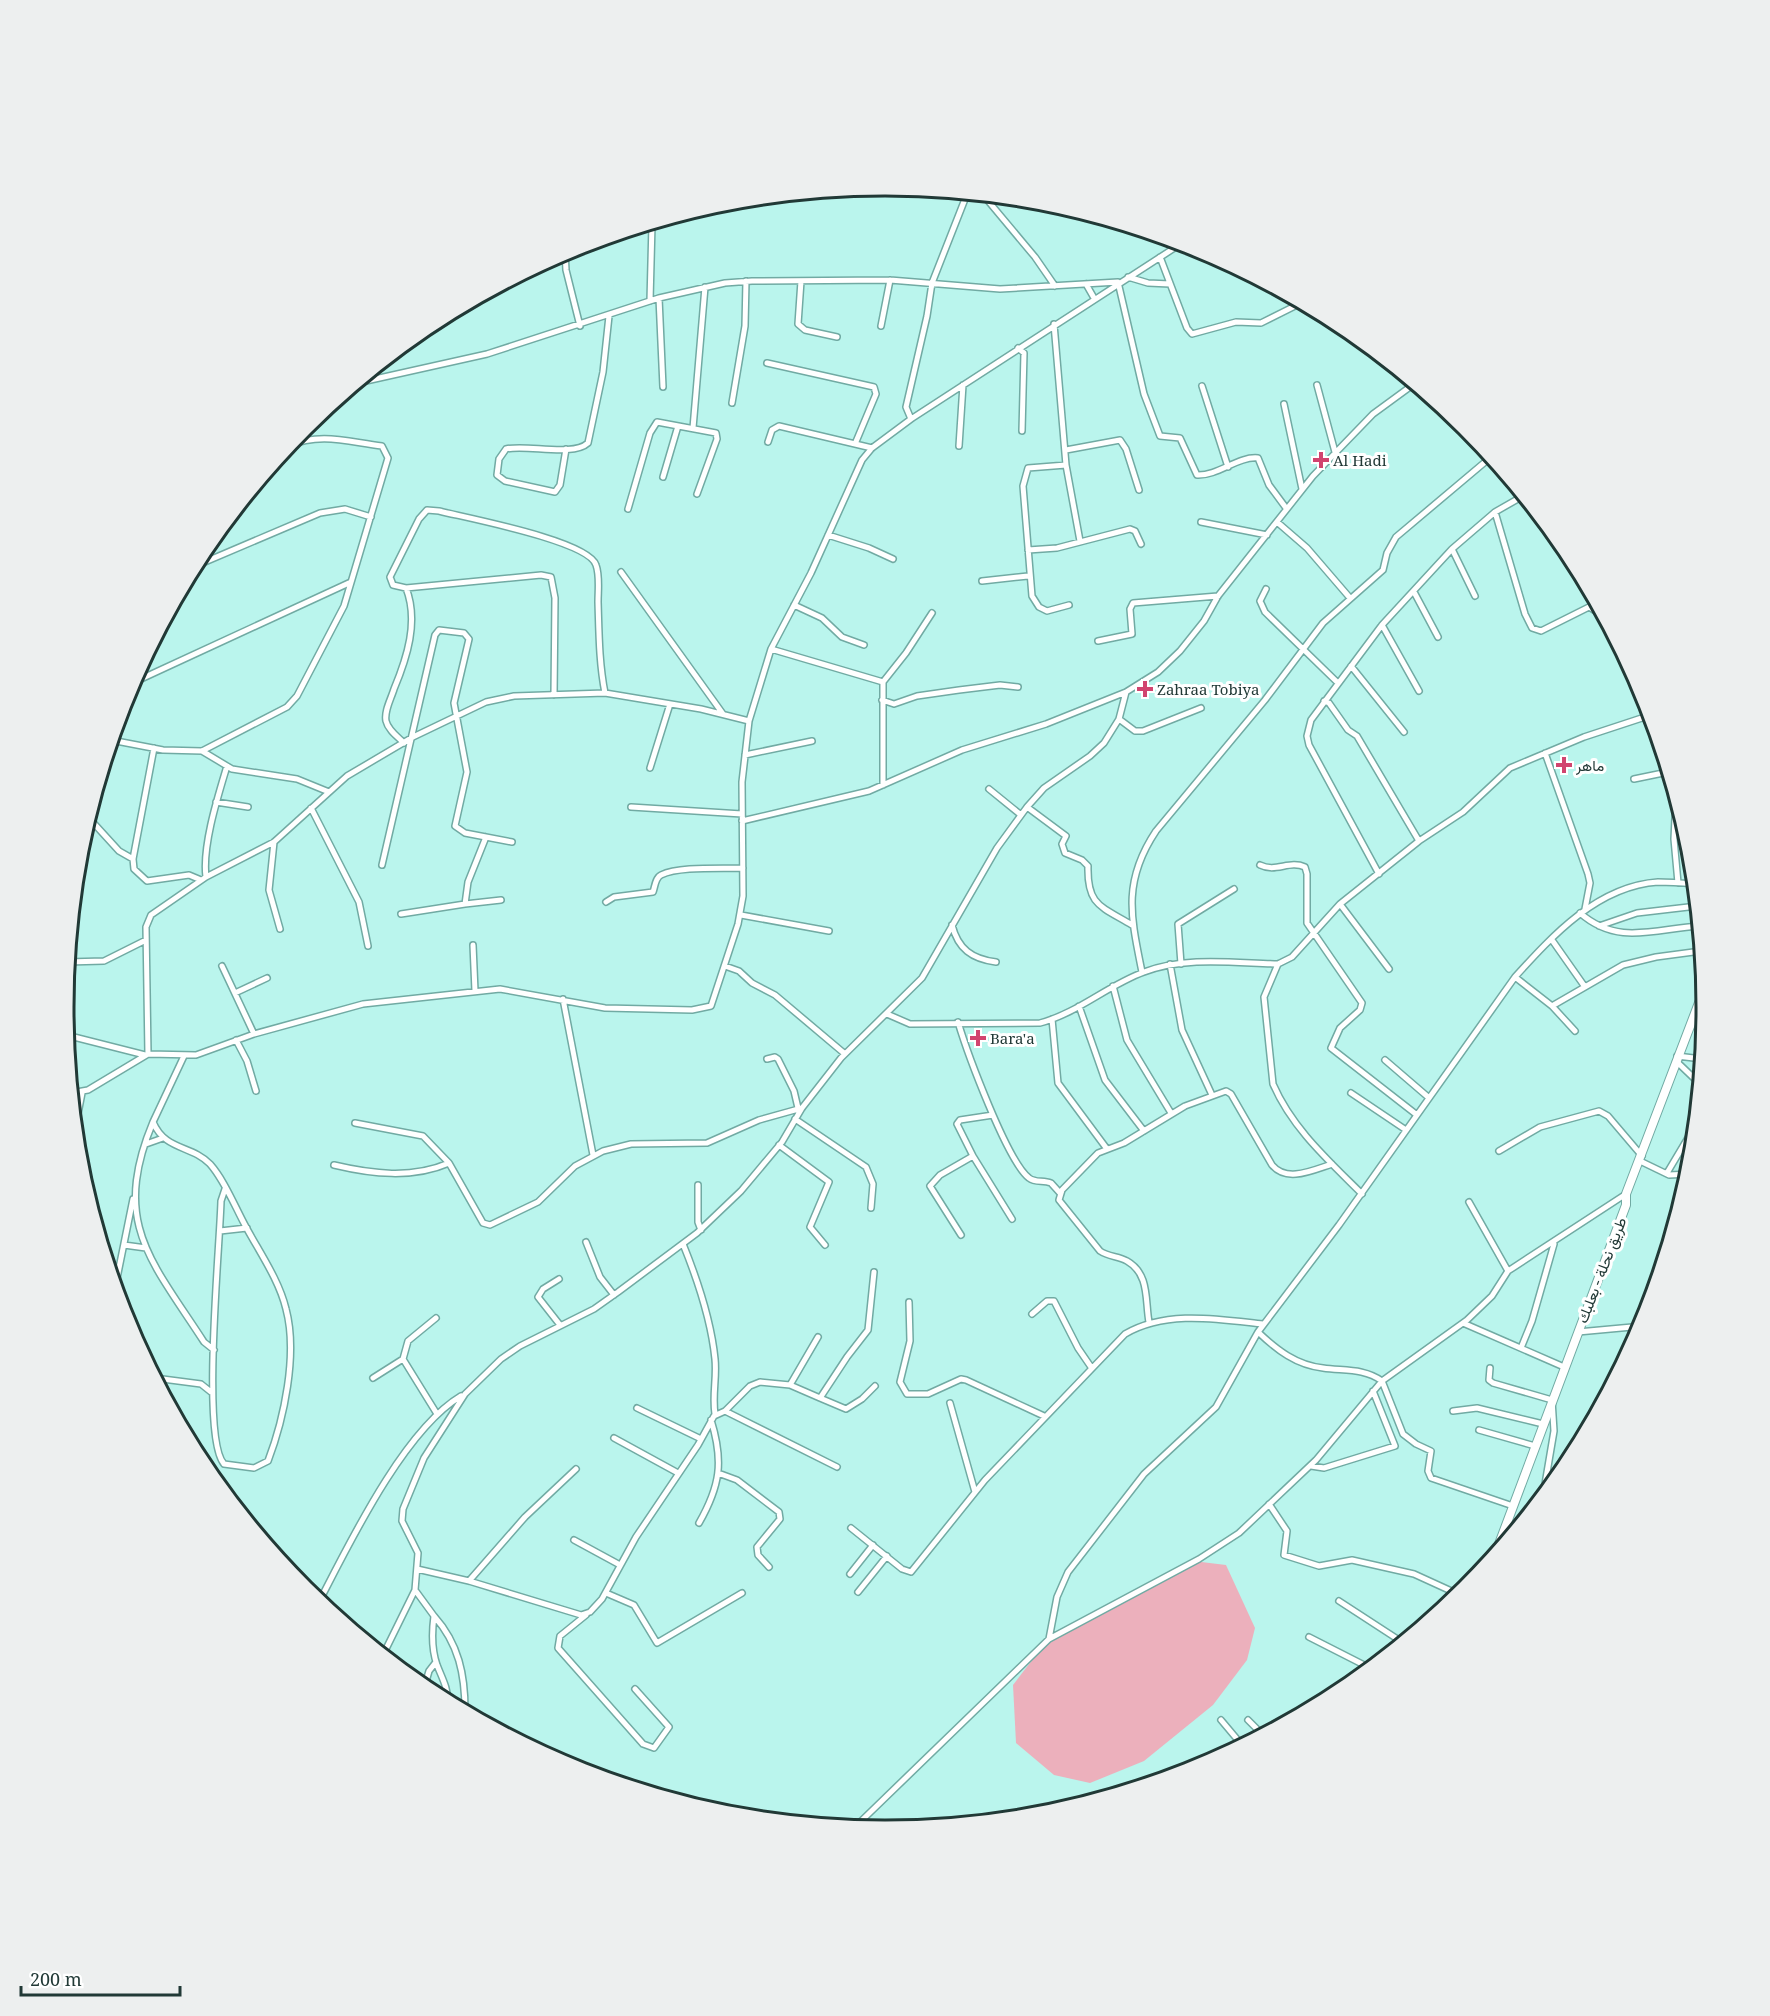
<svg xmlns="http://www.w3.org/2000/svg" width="1770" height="2016" font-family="'Noto Serif',Vazirmatn,serif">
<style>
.pitch{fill:#ecb0bc}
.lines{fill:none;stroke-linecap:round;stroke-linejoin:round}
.street-casing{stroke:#71aaa3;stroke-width:8}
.secondary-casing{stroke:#71aaa3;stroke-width:10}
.street{stroke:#fff;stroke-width:5}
.secondary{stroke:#fff;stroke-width:8}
.poi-dot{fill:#d1446f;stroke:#fff;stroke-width:2}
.labels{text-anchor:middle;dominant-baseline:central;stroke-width:6;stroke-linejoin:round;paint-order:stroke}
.poi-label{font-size:15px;fill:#213936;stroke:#fff;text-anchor:start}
.street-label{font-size:15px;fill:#213936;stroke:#fff}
.rim{fill:none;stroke:#213936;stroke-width:3}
</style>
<rect width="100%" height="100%" fill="#baf5ed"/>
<!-- pitch -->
<path class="pitch" d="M 1193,1561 L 1226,1565 L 1255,1628 L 1247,1660 L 1213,1705 L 1144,1761 L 1090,1783 L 1054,1775 L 1016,1743 L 1013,1685 L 1043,1646 Z"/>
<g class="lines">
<!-- street casing -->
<g class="street-casing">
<path id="street" d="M 984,196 L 1035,257 L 1055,286
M 1075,211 L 1093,220
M 565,252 L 566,270 L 580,326
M 1160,257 L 1187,328 L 1192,334 L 1236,322 L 1261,323 L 1301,303
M 1128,277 L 1148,283 L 1170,284
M 801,281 L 798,324 L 805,330 L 837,337
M 1086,284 L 1094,298
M 659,298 L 663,387
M 650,301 L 652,224
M 1054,324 L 1066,465 L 1080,541
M 881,326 L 890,280
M 1018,348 L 1024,353 L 1022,431
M 767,363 L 874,387 L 876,394 L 855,444
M 357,383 L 487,354 L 659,298 L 725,283 L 752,281 L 890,280 L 1000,289 L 1118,282 L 1144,394 L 1160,436 L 1180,438 L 1197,475 C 1218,476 1238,456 1258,458 L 1269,485 L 1286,508
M 1317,385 L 1335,452
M 1202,386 L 1228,467
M 732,403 L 745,326 L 746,281
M 1284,404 L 1302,489
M 911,419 L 906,407 L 927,316 L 932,283 L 967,194
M 693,428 L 705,287
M 768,442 L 772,430 L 779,426 L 872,448
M 959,446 L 963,385
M 566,449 L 560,485 L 555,492 L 505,481 L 497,475 L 499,459 L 506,449 C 526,444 573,457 588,443 L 603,372 L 609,316
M 1066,450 L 1120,440 L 1126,449 L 1139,490
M 1066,465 L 1028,468 L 1023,486 L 1032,596 L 1039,607 L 1047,611 L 1069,605
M 663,477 L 678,426
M 628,509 L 650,433 L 657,422 L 716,433 L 717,439 L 697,494
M 1495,512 L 1525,614 L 1532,628 L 1541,631 L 1589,607 L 1603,616
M 1201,522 L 1267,535
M 1277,522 L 1307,548 L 1350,598
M 1543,522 L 1557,548 L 1560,551 L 1568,551
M 828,535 L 869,548 L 893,559
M 1452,549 L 1475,596
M 1028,550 L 1057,548 L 1130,529 L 1135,531 L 1141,544
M 193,567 L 320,513 L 345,509 L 371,517
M 621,572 L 723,714
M 982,581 L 1028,576
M 406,588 L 541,575 L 551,577 L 555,598 L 554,695
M 1266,589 L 1260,601 L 1265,612 L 1338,683
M 1414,592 L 1438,637
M 794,605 L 822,618 L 842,637 L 864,645
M 1382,625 L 1419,691
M 1098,641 L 1132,634 L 1130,609 L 1133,603 L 1218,596
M 771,649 L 883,682
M 1351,666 L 1404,732
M 130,684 L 351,582
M 882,700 L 894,704 L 917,696 L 959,690 L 1000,685 L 1018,687
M 1324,701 L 1329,703 L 1348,730 L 1357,736 L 1419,841
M 1119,719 L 1135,731 L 1143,731 L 1201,708
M 111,740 L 163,750 L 202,751 L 287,707 L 297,696 L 344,606 L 388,458 L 382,446 C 348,442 321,432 288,446
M 404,743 C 398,737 388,730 386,721 C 384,711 391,699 394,689 C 407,658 419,621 406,588 L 393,585 L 390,577 L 419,519 L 427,510 L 439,511 C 467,518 589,541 596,565 C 600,576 598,590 598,602 C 599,632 599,663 605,693
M 154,748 L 133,859 L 134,869 L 147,881 L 189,875 L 201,880
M 202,751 L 232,769 L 297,779 L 329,792
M 1545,753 L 1588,874 L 1590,883 L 1585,909
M 745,755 L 812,741
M 650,768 L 670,704
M 1634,779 L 1668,772
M 883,785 L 883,682 L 906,653 L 932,613
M 989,789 L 1021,815
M 1676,798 L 1674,839 L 1678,883
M 216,802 L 248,807
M 631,807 L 742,814
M 1027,807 L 1066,836 L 1062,844 L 1065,853 L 1082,860 L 1088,866 C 1087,905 1100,906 1132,925
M 311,808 L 359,902 L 368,946
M 88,817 L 119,851 L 133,859
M 742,821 L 869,791 L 962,750 L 1046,724 L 1126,692
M 274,842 L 269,890 L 280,929
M 382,865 L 435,635 L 439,630 L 464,633 L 469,639 L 454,703 L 467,772 L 455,826 L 465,833 L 512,842
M 1260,865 C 1276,873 1289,860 1305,867 L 1307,874 L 1307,923 L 1362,1003 L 1360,1010 L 1340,1028 L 1331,1048 L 1417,1115
M 1379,874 L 1309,745 L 1307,736 L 1311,720 L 1382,625 L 1452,549 L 1495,512 L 1523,496
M 206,877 C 202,846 218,796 227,766
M 606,902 L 614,897 L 653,892 C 655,887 655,878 661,875 C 680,866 721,869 743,868
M 465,904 L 501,900
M 1340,904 L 1389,969
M 1580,913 C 1618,946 1654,929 1699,926
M 401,914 L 465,904 L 468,882 L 486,837
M 741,915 L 829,931
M 952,925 C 958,949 972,959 996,962
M 1599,926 L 1637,913 L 1697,906
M 1552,940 L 1585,987
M 473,945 L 475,991
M 67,962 L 104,961 L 146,940
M 1170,964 L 1182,1030 L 1212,1095
M 1181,964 L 1178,924 L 1234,889
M 1278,964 L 1264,997 L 1273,1084 C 1292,1128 1328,1160 1362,1194
M 222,966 L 254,1034
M 725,966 L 739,971 L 752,983 L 775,995 L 845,1054
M 1142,972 C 1131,917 1122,882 1156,831 L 1265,700 L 1323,623 L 1383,570 L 1387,553 L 1396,537 L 1491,457
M 1515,977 L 1552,1006 L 1575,1031
M 1113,986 L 1127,1040 L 1171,1113
M 235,993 L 267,978
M 563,999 L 593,1155
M 1079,1006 L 1105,1080 L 1144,1131
M 1552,1006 L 1623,965 L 1656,957 L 1701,951
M 887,1014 L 910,1024 L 1040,1023 C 1078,1013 1108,985 1144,972 C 1185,956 1235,963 1278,964 L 1292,957 L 1340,904 L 1419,841 L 1463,812 L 1510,768 L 1584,737 L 1651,715
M 1052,1019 L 1058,1083 L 1107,1149
M 958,1022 C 967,1052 1007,1161 1029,1178 C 1035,1183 1043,1180 1051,1183 L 1060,1193
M 66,1035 L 145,1055
M 236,1040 L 247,1061 L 256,1091
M 148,1054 L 146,927 L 151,915 L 206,877 L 274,842 L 347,776 L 413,737 L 486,702 L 514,696 L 605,693 L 701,709 L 749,721
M 184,1056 L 153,1122 C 165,1151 192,1145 210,1164 C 225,1181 235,1207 246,1227 C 260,1253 279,1280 286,1309 C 298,1354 284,1419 268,1461 L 254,1468 L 224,1464 C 201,1438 220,1245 221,1201 L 225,1189
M 1677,1056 L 1702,1059
M 767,1059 L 775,1057 L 778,1059 L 794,1091 L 798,1108
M 1385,1060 L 1428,1097
M 1676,1061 L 1700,1084
M 71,1093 L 88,1090 L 148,1054 L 196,1055 L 254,1034 L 363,1004 L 500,989 L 605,1008 L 692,1010 L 711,1006 L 738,924 L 743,896 L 742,782 L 749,721 L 771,649 L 811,573 L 862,460 L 872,448 L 911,419 L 1182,243
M 1351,1093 L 1406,1130
M 993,1115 L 960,1120 L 957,1124 L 973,1156 L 1012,1219
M 795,1119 L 866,1167 L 873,1184 L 871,1208
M 153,1122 C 111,1223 151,1260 204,1342 L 214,1350
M 355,1123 L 423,1136 L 449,1163
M 75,1129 L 82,1093
M 146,1144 L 163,1138
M 779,1145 L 829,1182 L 810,1227 L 825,1245
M 1499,1151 L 1540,1127 L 1599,1111 L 1608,1116 L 1642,1156
M 1640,1161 L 1669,1175 L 1690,1174
M 334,1165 C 372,1174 412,1179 449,1163 L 483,1223 L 490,1225 L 538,1202 L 575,1166 L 603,1151 L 631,1144 L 707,1143 L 759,1120 L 802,1108
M 1667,1173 L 1695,1126
M 698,1185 L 698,1222 L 701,1230
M 1626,1194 L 1508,1271 L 1492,1296 L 1467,1320 L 1382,1381 C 1364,1368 1344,1371 1323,1368 C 1296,1365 1277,1350 1258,1332 L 1339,1225 L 1515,977 C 1553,935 1598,886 1658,882 C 1670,882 1683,883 1695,884
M 1469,1202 L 1508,1271
M 220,1231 L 247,1228
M 961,1235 L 930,1186 L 940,1175 L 973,1156
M 586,1242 L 600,1277 L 614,1295
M 683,1244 C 698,1281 711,1319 715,1359 C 717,1378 712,1395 715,1414
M 124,1245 L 146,1248
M 559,1279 L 543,1289 L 538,1297 L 560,1325
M 115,1288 L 133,1199
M 909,1302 L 910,1341 L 900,1382 L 907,1394 L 928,1394 L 961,1379 L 966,1380 L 1044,1416
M 1032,1314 L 1047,1301 L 1054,1301 L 1078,1348 L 1091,1367
M 1149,1322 C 1145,1301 1150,1274 1127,1261 C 1118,1256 1109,1257 1100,1251 L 1059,1200 L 1062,1190 L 1098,1153 L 1124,1143 L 1185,1106 L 1226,1091 L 1231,1094 L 1272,1165 C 1287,1183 1313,1170 1332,1164
M 1463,1323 L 1564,1367
M 1578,1332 L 1643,1326
M 1521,1348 L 1532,1321 L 1554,1244
M 403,1359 L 408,1341 L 436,1318
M 1490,1368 L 1489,1380 L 1493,1383 L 1552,1400 L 1554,1431 L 1543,1496
M 155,1378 L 201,1384 L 211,1392
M 373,1378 L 403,1359 L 437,1414
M 790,1385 L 818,1337
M 820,1398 L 846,1409 L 862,1399 L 875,1386
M 950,1403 L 975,1492
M 637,1408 L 701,1439
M 725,1411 L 837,1467
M 1453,1411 L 1477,1408 L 1543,1424
M 1479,1430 L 1535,1446
M 614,1438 L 678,1473
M 1311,1466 L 1324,1468 L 1395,1446 L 1373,1391
M 718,1473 L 737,1480 L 779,1512 L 780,1519 L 757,1547 L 758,1555 L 769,1567
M 1269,1504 L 1287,1531 L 1284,1555 L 1319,1566 L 1352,1560 L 1414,1574 L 1460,1595
M 699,1523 C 720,1486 724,1462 711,1420
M 851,1528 L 902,1569 L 911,1572 L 985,1480 L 1125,1334 C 1166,1310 1217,1319 1263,1324
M 574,1540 L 620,1565
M 417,1569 L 469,1581 L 581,1615 L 590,1612 L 602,1599 L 636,1537 L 698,1445 L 714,1416 L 725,1411 L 750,1386 L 760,1382 L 790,1385 L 820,1398 L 847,1357 L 868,1330 L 874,1272
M 850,1574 L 873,1545
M 469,1581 L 525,1517 L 576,1469
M 415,1590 L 434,1616 C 432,1631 432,1651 437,1665 C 442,1678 448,1688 448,1702
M 858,1592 L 887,1556
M 606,1593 L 634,1605 L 657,1643 L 742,1593
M 1339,1601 L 1402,1642
M 319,1602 C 350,1542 404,1430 461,1396
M 586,1615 L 560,1636 L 558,1648 L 643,1744 L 654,1748 L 669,1727 L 635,1689
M 434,1616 C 459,1644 465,1675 465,1711
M 1309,1637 L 1370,1668
M 1049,1639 L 1199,1559 L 1239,1533 L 1316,1460 L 1382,1381 L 1403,1434 L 1416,1444 L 1431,1451 L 1428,1471 L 1431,1478 L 1513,1506
M 383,1655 L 415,1590 L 418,1553 L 402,1521 L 403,1509 L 424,1458 L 465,1394 L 501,1359 L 520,1346 L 594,1309 L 618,1292 L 697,1233 L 741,1191 L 782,1142 L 802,1108 L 841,1058 L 922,978 L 997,848 L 1027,807 L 1044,788 L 1090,756 L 1104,743 L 1119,719 L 1126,692 L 1158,672 L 1180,651 L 1204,621 L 1218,596 L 1313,476 L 1373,414 L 1414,384
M 424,1688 L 429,1671 L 436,1662
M 1221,1720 L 1242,1745
M 1248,1720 L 1262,1734
M 855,1827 L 1049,1639 L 1057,1597 L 1068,1572 L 1144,1474 L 1216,1407 L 1258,1332"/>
</g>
<!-- secondary casing -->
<g class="secondary-casing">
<path id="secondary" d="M 1496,1552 L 1626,1205 L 1626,1194 L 1705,987"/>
</g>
<!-- street -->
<use href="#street" class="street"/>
<!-- secondary -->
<use href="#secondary" class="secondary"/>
</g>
<!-- markers -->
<g class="poi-dot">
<path d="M1318 451h6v6h6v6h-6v6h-6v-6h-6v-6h6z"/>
<path d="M1142 680h6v6h6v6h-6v6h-6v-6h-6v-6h6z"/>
<path d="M1561 756h6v6h6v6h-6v6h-6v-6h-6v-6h6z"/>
<path d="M975 1029h6v6h6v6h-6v6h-6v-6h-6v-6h6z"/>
</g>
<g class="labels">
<!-- poi labels -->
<g class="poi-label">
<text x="1333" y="460">Al Hadi</text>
<text x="1157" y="689">Zahraa Tobiya</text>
<text x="1576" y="765">ماهر</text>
<text x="990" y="1038">Bara'a</text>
</g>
<!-- street labels -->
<g class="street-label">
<text transform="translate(1601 1270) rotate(-69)">طريق نحلة - بعلبك</text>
</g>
</g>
<!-- crop -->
<path d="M0 0H1770V2016H0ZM885 196H885A811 811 0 0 1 1696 1007V1009A811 811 0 0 1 885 1820H885A811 811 0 0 1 74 1009V1007A811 811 0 0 1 885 196Z" fill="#edefef" fill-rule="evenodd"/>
<path class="rim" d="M885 196H885A811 811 0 0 1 1696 1007V1009A811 811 0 0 1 885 1820H885A811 811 0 0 1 74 1009V1007A811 811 0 0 1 885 196Z"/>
<!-- scale -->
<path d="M21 1986v9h159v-9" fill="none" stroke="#213936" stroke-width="3"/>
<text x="30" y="1986" font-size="18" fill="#213936" stroke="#ffffff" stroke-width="4.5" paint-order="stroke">200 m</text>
</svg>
